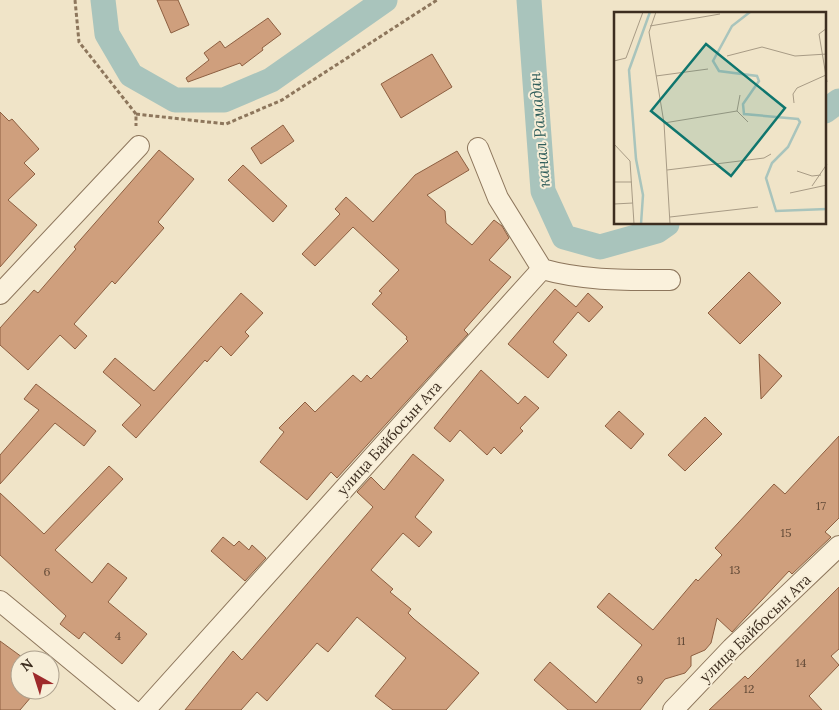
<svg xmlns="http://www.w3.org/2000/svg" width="839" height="710" font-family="Lora,serif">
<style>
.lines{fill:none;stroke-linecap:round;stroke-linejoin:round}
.canal{stroke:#a9c4bc;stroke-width:25}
.building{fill:#cf9f7d;stroke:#8d5f41}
.street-casing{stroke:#8d765c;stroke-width:22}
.path{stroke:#8d765c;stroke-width:3;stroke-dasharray:4 2.5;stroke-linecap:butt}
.street{stroke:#faf1dc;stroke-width:20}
.labels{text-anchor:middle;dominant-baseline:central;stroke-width:4;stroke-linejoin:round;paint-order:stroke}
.number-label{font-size:12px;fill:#624a37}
.street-label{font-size:15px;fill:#3d2e20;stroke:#f7eed8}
.water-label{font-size:16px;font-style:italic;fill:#2f5d5a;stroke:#f7eed8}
.inset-river{fill:none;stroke:#a9c4bc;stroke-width:2.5}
.inset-road{fill:none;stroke:#a89b85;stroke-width:1}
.view{fill:#0f766e;fill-opacity:0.15;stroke:#0f766e;stroke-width:2.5}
.inset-edge{fill:none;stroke:#3d2e20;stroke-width:2.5}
</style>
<rect width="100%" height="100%" fill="#f0e4c8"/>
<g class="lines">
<!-- canal -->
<path class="canal" d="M 103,0 L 107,34 L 131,75 L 175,100 L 224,100 L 271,80 L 385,0
M 529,0 L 543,191 L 564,237 L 600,247 L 657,231 L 667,224
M 825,111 L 839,101"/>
</g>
<!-- building -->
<path class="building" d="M 157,0 L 178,0 L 189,25 L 171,33 Z
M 268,18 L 281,34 L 262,48 L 263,50 L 242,66 L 240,63 L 188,82 L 186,78 L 209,60 L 204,53 L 220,41 L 225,48 Z
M 432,54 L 452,87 L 401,118 L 381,84 Z
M 0,112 L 9,121 L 12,119 L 39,149 L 24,163 L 35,174 L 8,200 L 37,225 L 0,267 Z
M 283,125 L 294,141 L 261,164 L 251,148 Z
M 159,150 L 194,179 L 158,222 L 164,228 L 115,284 L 112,281 L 74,324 L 87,336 L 75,349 L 60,335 L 28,370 L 0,345 L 0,328 L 34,290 L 38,293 L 76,249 L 74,247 Z
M 457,151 L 469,170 L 427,195 L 445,211 L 446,223 L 472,245 L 494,220 L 502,226 L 509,238 L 489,260 L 511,277 L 464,330 L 468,334 L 337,478 L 331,472 L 307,500 L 260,462 L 284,432 L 279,428 L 305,402 L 315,412 L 353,375 L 361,382 L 367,375 L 371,379 L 408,341 L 406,339 L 407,337 L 372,304 L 382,293 L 379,291 L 399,270 L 353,227 L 315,266 L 302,254 L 340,214 L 335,209 L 346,197 L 373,222 L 415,175 Z
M 243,165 L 287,206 L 273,222 L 228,180 Z
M 749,272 L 781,303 L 740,344 L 708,313 Z
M 555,289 L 576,307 L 588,293 L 603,307 L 589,322 L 578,312 L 553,342 L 567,355 L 548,378 L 508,344 Z
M 241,293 L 263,313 L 245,332 L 249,336 L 231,356 L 221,346 L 207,362 L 205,360 L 136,438 L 122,425 L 141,405 L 103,372 L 115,358 L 154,391 Z
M 759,354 L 782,376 L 761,399 Z
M 481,370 L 518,404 L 525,396 L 539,408 L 520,428 L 523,431 L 501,454 L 494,447 L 487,455 L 460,430 L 450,442 L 434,428 Z
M 36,384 L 96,431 L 84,446 L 55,423 L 0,484 L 0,455 L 39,410 L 24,399 Z
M 619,411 L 644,434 L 631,449 L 605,426 Z
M 705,417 L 722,434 L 685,471 L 668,455 Z
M 839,436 L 839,518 L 825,532 L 831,537 L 792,574 L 789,571 L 732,632 L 717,618 L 711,643 L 705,650 L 691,656 L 691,666 L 685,673 L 665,679 L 640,710 L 568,710 L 534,680 L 550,662 L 596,703 L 642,645 L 597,607 L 609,593 L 653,630 L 696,579 L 698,581 L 722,555 L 715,548 L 774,484 L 785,494 Z
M 413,454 L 444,480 L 415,517 L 432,532 L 419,547 L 403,533 L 371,570 L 393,589 L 390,592 L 411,609 L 408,613 L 414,619 L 479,673 L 446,710 L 393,710 L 375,696 L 406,658 L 357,617 L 328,652 L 317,643 L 267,701 L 257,692 L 241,710 L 185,710 L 233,651 L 242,660 L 373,507 L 357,492 L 371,477 L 384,490 Z
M 109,466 L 123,479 L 55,550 L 92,583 L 108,563 L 127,578 L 108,602 L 147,634 L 122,664 L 84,632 L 79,639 L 60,624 L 66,616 L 0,555 L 0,493 L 44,534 Z
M 223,537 L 234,546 L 239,541 L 249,550 L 252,545 L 266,558 L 245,581 L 211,551 Z
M 839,587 L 839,649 L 831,656 L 839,665 L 809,696 L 822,710 L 709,710 L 745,676 L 748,679 Z
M 0,641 L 26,660 L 20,660 L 20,690 L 37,690 L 20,710 L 0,710 Z"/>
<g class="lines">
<!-- street casing -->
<g class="street-casing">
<path id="street" d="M 478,148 L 498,198 L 542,269
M 542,269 C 584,281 626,280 670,280
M 0,294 L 139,146
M 0,601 L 132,710
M 145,710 L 542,269
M 673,710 L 732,648 L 839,546"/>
</g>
<!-- path -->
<path class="path" d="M 75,0 L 79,42 L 136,114 L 136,126
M 136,114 L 226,124 L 282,100 L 437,0"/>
<!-- street -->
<use href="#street" class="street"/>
</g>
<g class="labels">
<!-- number labels -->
<g class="number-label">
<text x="821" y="505">17</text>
<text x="786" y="532">15</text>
<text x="735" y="569">13</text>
<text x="47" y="571">6</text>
<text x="118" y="635">4</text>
<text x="681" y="640">11</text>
<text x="801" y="662">14</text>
<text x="640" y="679">9</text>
<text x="749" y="688">12</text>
</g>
<!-- street labels -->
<g class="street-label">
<text transform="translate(389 438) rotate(-48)">улица Байбосын Ата</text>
<text transform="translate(755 628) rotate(-44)">улица Байбосын Ата</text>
</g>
<!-- water labels -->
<g class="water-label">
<text transform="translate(539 130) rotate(-95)">канал Рамадан</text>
</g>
</g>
<!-- overview -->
<g transform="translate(614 12)">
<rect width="212" height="212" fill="#f0e4c8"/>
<path class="inset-river" d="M 136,0 L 118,14 L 99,49 L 105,59 L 143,64 L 145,69 L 129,92 L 130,102 L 184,107 L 186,110 L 174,135 L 158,151 L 152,166 L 162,199 L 213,197M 27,212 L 29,183 L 22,147 L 15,58 L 36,0"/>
<path class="inset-road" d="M 42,0 L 35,20 L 50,111 L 56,212M 36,14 L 106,2M 213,16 L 205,22 L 213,70M 113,44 L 148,35 L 181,44 L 213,42M 0,49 L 12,46 L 29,0M 42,64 L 94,57M 180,91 L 179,82 L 183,76 L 212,63M 123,99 L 126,83M 123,99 L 134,110M 50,111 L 123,99M 0,132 L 16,149 L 20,212M 53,158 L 150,146 L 157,142M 183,159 L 198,164 L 207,163M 0,170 L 18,170M 198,174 L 213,152M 176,181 L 213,173M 0,192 L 19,191M 56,205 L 144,195"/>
<path class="view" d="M 92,32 L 171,96 L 117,164 L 37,99 Z"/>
<rect width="212" height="212" class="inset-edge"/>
</g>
<!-- north arrow -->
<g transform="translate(35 675) rotate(321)"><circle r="24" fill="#f7eed8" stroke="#ada18e"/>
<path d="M0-4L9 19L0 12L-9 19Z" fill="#9e2a2b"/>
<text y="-8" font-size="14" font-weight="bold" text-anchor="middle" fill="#3d2e20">N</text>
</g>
</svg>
